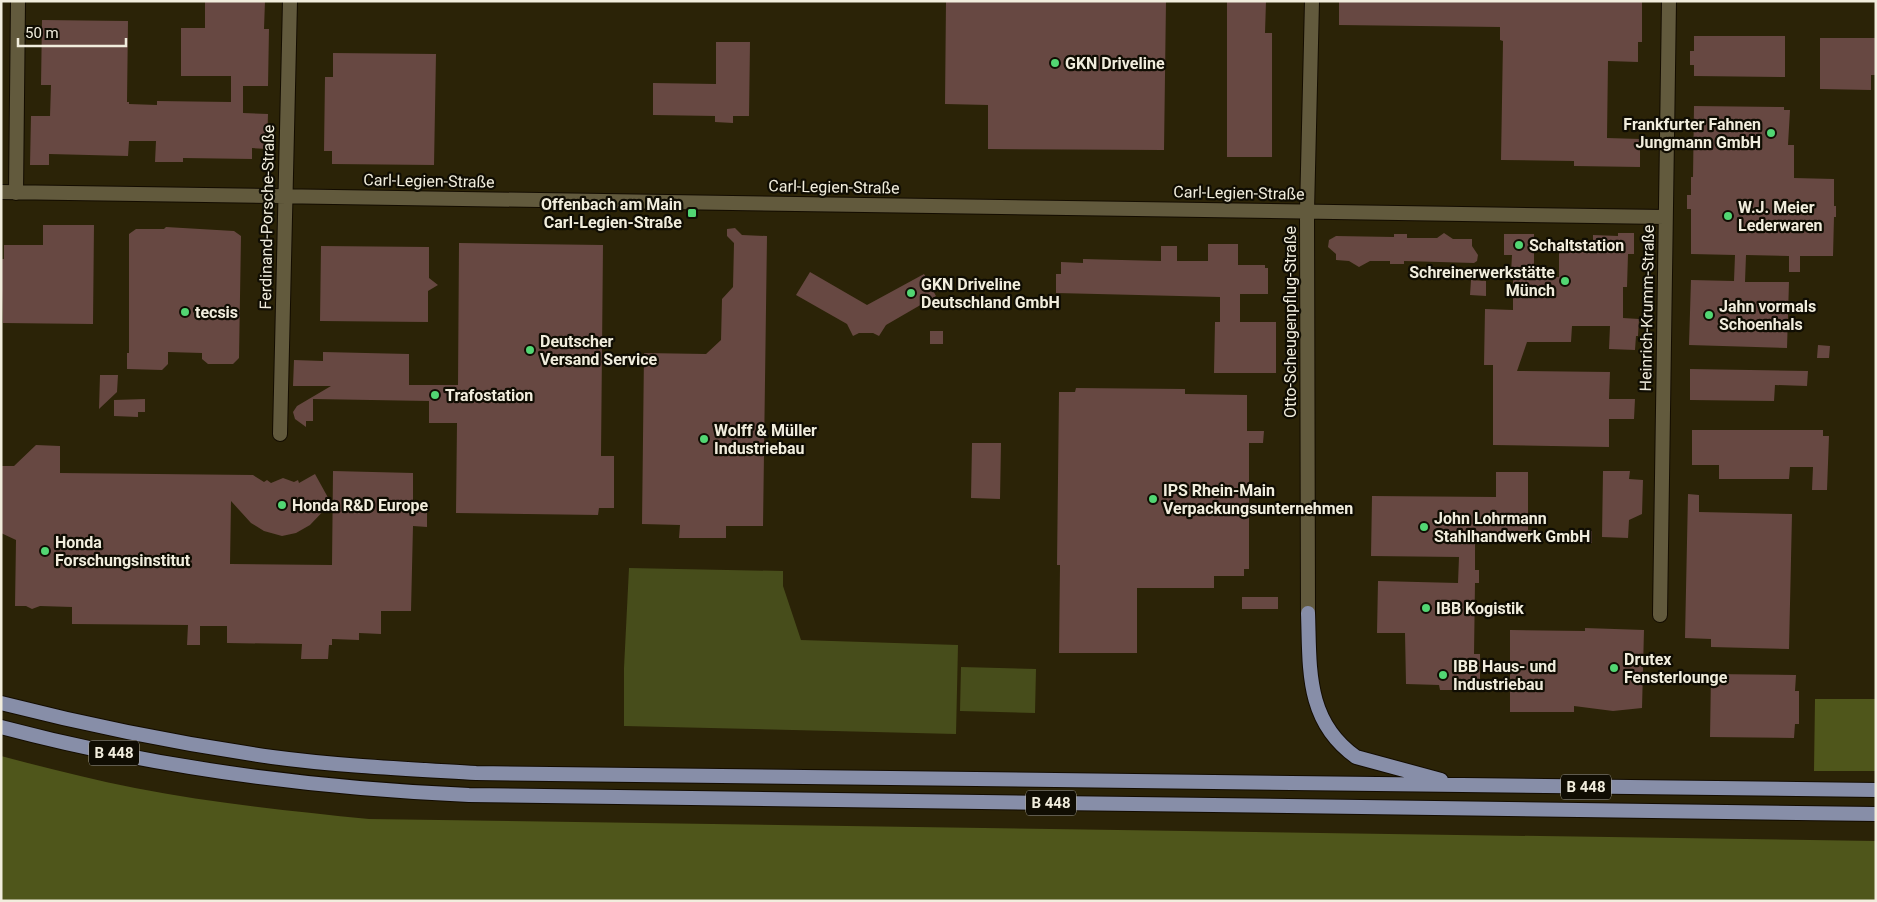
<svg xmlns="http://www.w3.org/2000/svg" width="1877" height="902" font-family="Roboto,sans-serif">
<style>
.green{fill:#474d1b}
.forest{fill:#4f561b}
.building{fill:#674842}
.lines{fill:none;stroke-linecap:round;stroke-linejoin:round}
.minor-casing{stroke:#130c00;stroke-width:16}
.primary-casing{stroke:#130c00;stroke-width:16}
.minor{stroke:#625a3d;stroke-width:14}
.primary{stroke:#878ea8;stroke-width:14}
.poi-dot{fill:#52d673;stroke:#100d03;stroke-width:2}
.labels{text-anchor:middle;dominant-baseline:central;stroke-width:4.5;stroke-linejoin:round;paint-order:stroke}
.shield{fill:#100d03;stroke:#aeaa9c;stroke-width:1}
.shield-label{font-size:15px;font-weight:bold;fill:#f1eddd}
.poi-label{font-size:16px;font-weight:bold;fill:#f1eddd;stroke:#100d03;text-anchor:start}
.street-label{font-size:16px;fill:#f1eddd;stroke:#100d03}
</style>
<rect width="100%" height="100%" fill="#2b2307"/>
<!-- green -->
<path class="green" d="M 629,568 L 783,571 L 783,586 L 801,640 L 958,645 L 956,734 L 624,726 L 624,668 Z
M 961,667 L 1036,669 L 1035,713 L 960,711 Z"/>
<!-- forest -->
<path class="forest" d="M 1815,699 L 1876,699 L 1876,771 L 1814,771 Z
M 1,756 C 46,768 90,779 135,788 C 212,803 291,811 369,819 L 1876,841 L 1876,901 L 1,901 Z"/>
<!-- building -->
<path class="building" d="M 205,1 L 265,1 L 264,29 L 269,29 L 268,86 L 243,86 L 243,113 L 268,114 L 267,149 L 252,148 L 252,159 L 183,158 L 183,162 L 155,162 L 156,141 L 129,141 L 128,156 L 49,154 L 49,165 L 30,165 L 31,116 L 50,116 L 51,85 L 41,85 L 42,20 L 128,21 L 127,102 L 129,102 L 129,104 L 157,105 L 157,101 L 231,102 L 231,76 L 181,76 L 181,28 L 205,28 Z
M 946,1 L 1166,1 L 1164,150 L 988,149 L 988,105 L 945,104 Z
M 1227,1 L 1266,1 L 1265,33 L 1272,33 L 1272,157 L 1227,157 Z
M 1339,1 L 1642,1 L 1642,42 L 1638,42 L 1638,62 L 1608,61 L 1607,138 L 1640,139 L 1640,167 L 1574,166 L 1574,161 L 1501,160 L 1503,41 L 1500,40 L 1500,27 L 1339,25 Z
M 1694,36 L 1785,36 L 1785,77 L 1694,76 L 1694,65 L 1690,65 L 1690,51 L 1694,51 Z
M 1820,38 L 1876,38 L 1876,75 L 1871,75 L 1871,90 L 1820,89 Z
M 716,42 L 750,42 L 749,116 L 733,116 L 733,123 L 715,122 L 715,116 L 653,115 L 653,83 L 716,84 Z
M 333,53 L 436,54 L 434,165 L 332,164 L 332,151 L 324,151 L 325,77 L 333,77 Z
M 1694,106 L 1784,107 L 1784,110 L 1790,110 L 1788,145 L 1794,145 L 1794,178 L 1834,179 L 1834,206 L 1836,206 L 1836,217 L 1834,217 L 1833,256 L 1800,256 L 1800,272 L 1789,272 L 1789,256 L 1746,255 L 1745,282 L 1789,282 L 1787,348 L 1689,345 L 1691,280 L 1734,281 L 1735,255 L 1691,254 L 1691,209 L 1687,209 L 1687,195 L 1691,195 L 1691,177 L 1693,177 Z
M 43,225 L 94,225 L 93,324 L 3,323 L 1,259 L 4,259 L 4,245 L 43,245 Z
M 166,227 L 234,231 L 241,236 L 239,358 L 233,364 L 208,364 L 202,359 L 202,353 L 168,352 L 168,364 L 162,370 L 127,369 L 127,353 L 129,353 L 129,234 L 136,229 L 164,229 Z
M 735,228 L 742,235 L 767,236 L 763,526 L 726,526 L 726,538 L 679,538 L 680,525 L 642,524 L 644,353 L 706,354 L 721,340 L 722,299 L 733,287 L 734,243 L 727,236 L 727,229 Z
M 1444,233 L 1453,239 L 1472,239 L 1472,246 L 1478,255 L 1477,261 L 1474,263 L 1404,261 L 1404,264 L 1390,264 L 1390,261 L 1370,261 L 1359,267 L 1349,261 L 1336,260 L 1336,254 L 1328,247 L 1329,240 L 1336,236 L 1394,237 L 1394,234 L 1407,234 L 1407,238 L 1437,238 Z
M 1618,233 L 1634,233 L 1634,254 L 1628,254 L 1627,287 L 1623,287 L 1623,318 L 1639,319 L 1638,336 L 1636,336 L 1635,350 L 1609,349 L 1610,326 L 1572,326 L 1571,342 L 1527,342 L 1517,371 L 1610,372 L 1609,399 L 1635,399 L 1634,419 L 1609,419 L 1609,447 L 1493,445 L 1493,365 L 1484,365 L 1485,309 L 1513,310 L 1513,273 L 1511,273 L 1512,255 L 1504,255 L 1504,234 L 1534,234 L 1534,276 L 1559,277 L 1559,251 L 1593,252 L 1593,235 L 1618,236 Z
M 459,243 L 603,245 L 601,456 L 614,456 L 614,508 L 599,508 L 598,515 L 456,513 L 457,423 L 429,423 L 429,401 L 313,399 L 313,421 L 306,421 L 306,427 L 295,419 L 293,412 L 297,406 L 331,386 L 293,386 L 294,360 L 323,361 L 323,352 L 409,354 L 409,385 L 458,385 Z
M 1208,244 L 1238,244 L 1238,265 L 1265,265 L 1265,268 L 1268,268 L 1268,294 L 1240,294 L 1240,322 L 1276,322 L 1276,373 L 1214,373 L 1215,322 L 1220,322 L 1220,297 L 1056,293 L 1056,274 L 1061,274 L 1061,262 L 1083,263 L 1083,259 L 1161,261 L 1161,246 L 1177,246 L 1177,261 L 1208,261 Z
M 321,246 L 429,247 L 429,278 L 438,285 L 428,291 L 428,322 L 320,321 Z
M 810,272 L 867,305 L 924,274 L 936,296 L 886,325 L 879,336 L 873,333 L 859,333 L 853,336 L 847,324 L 796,295 Z
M 1471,280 L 1486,281 L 1486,296 L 1470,295 Z
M 930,331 L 943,331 L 943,344 L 930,344 Z
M 1818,345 L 1830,346 L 1829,358 L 1817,358 Z
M 1690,369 L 1808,371 L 1807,386 L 1775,385 L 1774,401 L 1690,400 Z
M 100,375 L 118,375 L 117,392 L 99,409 Z
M 1076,388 L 1185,389 L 1185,394 L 1247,395 L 1247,431 L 1264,431 L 1263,443 L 1249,443 L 1249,569 L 1244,569 L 1244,576 L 1214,576 L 1214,588 L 1137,588 L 1137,653 L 1059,653 L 1060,565 L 1057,565 L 1059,392 L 1075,392 Z
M 145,399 L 145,412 L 138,412 L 138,417 L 114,416 L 114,400 Z
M 1692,430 L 1823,430 L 1823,436 L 1829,436 L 1827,490 L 1812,490 L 1813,467 L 1790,467 L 1789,479 L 1719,479 L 1719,465 L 1692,465 Z
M 972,443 L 1001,443 L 1000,499 L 971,498 Z
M 36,445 L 60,446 L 60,473 L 253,475 L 264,482 L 267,480 L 271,483 L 283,478 L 294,482 L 298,480 L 299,483 L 315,474 L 331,503 L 310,525 L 296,533 L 282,536 L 264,531 L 251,523 L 231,501 L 230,564 L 332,565 L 333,471 L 413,473 L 413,502 L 427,502 L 427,527 L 413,526 L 411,611 L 381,611 L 381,634 L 359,633 L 359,640 L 332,639 L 332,645 L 329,645 L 328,659 L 301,659 L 302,644 L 227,643 L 227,626 L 200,626 L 200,645 L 187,645 L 188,625 L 72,624 L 72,607 L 40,606 L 32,609 L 26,606 L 15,606 L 16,540 L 1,533 L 1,466 L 14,466 Z
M 1603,471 L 1630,471 L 1629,479 L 1643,480 L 1642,514 L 1629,520 L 1628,538 L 1602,537 Z
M 1496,472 L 1528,472 L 1528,530 L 1538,530 L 1538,542 L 1475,542 L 1475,570 L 1479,570 L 1479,583 L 1475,583 L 1474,654 L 1480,654 L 1480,685 L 1470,685 L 1470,690 L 1440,690 L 1439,685 L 1406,684 L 1405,633 L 1377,633 L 1378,581 L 1458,583 L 1459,557 L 1371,556 L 1372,496 L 1496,497 Z
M 1688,494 L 1699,495 L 1699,512 L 1792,514 L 1789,649 L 1711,647 L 1711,639 L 1685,638 Z
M 1553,531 L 1592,531 L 1592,543 L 1553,543 Z
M 1242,597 L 1278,597 L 1278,609 L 1242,609 Z
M 1585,628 L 1644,630 L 1642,708 L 1613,711 L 1574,706 L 1574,712 L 1510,712 L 1510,630 L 1585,631 Z
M 1711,674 L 1796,675 L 1795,691 L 1799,691 L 1799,724 L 1795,724 L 1794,738 L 1710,737 Z"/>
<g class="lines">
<!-- minor casing -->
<g class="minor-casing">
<path id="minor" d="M 1,192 L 1665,217
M 16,193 L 18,1
M 280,434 L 290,1
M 1308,613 L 1307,211 L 1312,1
M 1660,615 L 1669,1"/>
</g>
<!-- primary casing -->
<g class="primary-casing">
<path id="primary" d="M 1308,613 C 1310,668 1305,721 1356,757 L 1441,780
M 1,703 C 91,726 181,744 272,757 C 339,766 408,769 476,773 L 1876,790
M 1,727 C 155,768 311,788 469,795 L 1876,814"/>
</g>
<!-- minor -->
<use href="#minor" class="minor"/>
<!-- primary -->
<use href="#primary" class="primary"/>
</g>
<!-- markers -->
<g class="poi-dot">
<circle cx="1055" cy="63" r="5"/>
<circle cx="1771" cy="133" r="5"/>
<rect x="687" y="208" width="10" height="10" rx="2.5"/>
<circle cx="1728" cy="216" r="5"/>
<circle cx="1519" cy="245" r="5"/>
<circle cx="1565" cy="281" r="5"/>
<circle cx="911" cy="293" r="5"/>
<circle cx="185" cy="312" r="5"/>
<circle cx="1709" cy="315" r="5"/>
<circle cx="530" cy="350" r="5"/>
<circle cx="435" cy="395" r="5"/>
<circle cx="704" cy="439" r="5"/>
<circle cx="1153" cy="499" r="5"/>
<circle cx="282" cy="505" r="5"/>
<circle cx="1424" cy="527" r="5"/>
<circle cx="45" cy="551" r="5"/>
<circle cx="1426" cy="608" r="5"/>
<circle cx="1614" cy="668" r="5"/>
<circle cx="1443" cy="675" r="5"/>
</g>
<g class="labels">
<!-- shield labels -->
<g class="shield">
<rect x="89" y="740.5" width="50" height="25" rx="4"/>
<rect x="1561" y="774.5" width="50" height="25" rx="4"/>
<rect x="1026" y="790.5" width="50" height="25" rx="4"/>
</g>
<g class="shield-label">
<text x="114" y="753">B 448</text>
<text x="1586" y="787">B 448</text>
<text x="1051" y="803">B 448</text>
</g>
<!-- poi labels -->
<g class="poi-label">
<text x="1065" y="63">GKN Driveline</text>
<text x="1761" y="124" text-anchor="end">Frankfurter Fahnen<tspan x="1761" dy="18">Jungmann GmbH</tspan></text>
<text x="682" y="204" text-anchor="end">Offenbach am Main<tspan x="682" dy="18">Carl-Legien-Straße</tspan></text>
<text x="1738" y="207">W.J. Meier<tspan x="1738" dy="18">Lederwaren</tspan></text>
<text x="1529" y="245">Schaltstation</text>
<text x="1555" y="272" text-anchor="end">Schreinerwerkstätte<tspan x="1555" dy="18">Münch</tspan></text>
<text x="921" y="284">GKN Driveline<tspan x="921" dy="18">Deutschland GmbH</tspan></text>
<text x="1719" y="306">Jahn vormals<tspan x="1719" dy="18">Schoenhals</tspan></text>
<text x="195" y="312">tecsis</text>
<text x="540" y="341">Deutscher<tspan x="540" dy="18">Versand Service</tspan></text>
<text x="445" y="395">Trafostation</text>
<text x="714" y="430">Wolff &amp; Müller<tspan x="714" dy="18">Industriebau</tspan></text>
<text x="1163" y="490">IPS Rhein-Main<tspan x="1163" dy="18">Verpackungsunternehmen</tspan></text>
<text x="292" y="505">Honda R&amp;D Europe</text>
<text x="1434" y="518">John Lohrmann<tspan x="1434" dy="18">Stahlhandwerk GmbH</tspan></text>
<text x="55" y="542">Honda<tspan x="55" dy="18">Forschungsinstitut</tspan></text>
<text x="1436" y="608">IBB Kogistik</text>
<text x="1624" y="659">Drutex<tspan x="1624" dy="18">Fensterlounge</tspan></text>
<text x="1453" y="666">IBB Haus- und<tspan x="1453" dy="18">Industriebau</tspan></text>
</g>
<!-- street labels -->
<g class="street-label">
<text transform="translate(429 181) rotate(1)">Carl-Legien-Straße</text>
<text transform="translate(834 187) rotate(1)">Carl-Legien-Straße</text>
<text transform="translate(1239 193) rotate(1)">Carl-Legien-Straße</text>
<text transform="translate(267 217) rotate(-89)">Ferdinand-Porsche-Straße</text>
<text transform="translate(1647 308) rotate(-89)">Heinrich-Krumm-Straße</text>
<text transform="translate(1290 322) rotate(-90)">Otto-Scheugenpflug-Straße</text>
</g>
</g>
<!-- border -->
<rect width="1877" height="902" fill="none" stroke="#f1eddd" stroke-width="5"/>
<!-- scale -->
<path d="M18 38v8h108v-8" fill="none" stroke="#f1eddd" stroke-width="2.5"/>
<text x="25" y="38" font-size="15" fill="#f1eddd" stroke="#100d03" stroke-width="4" paint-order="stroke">50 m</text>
</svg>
